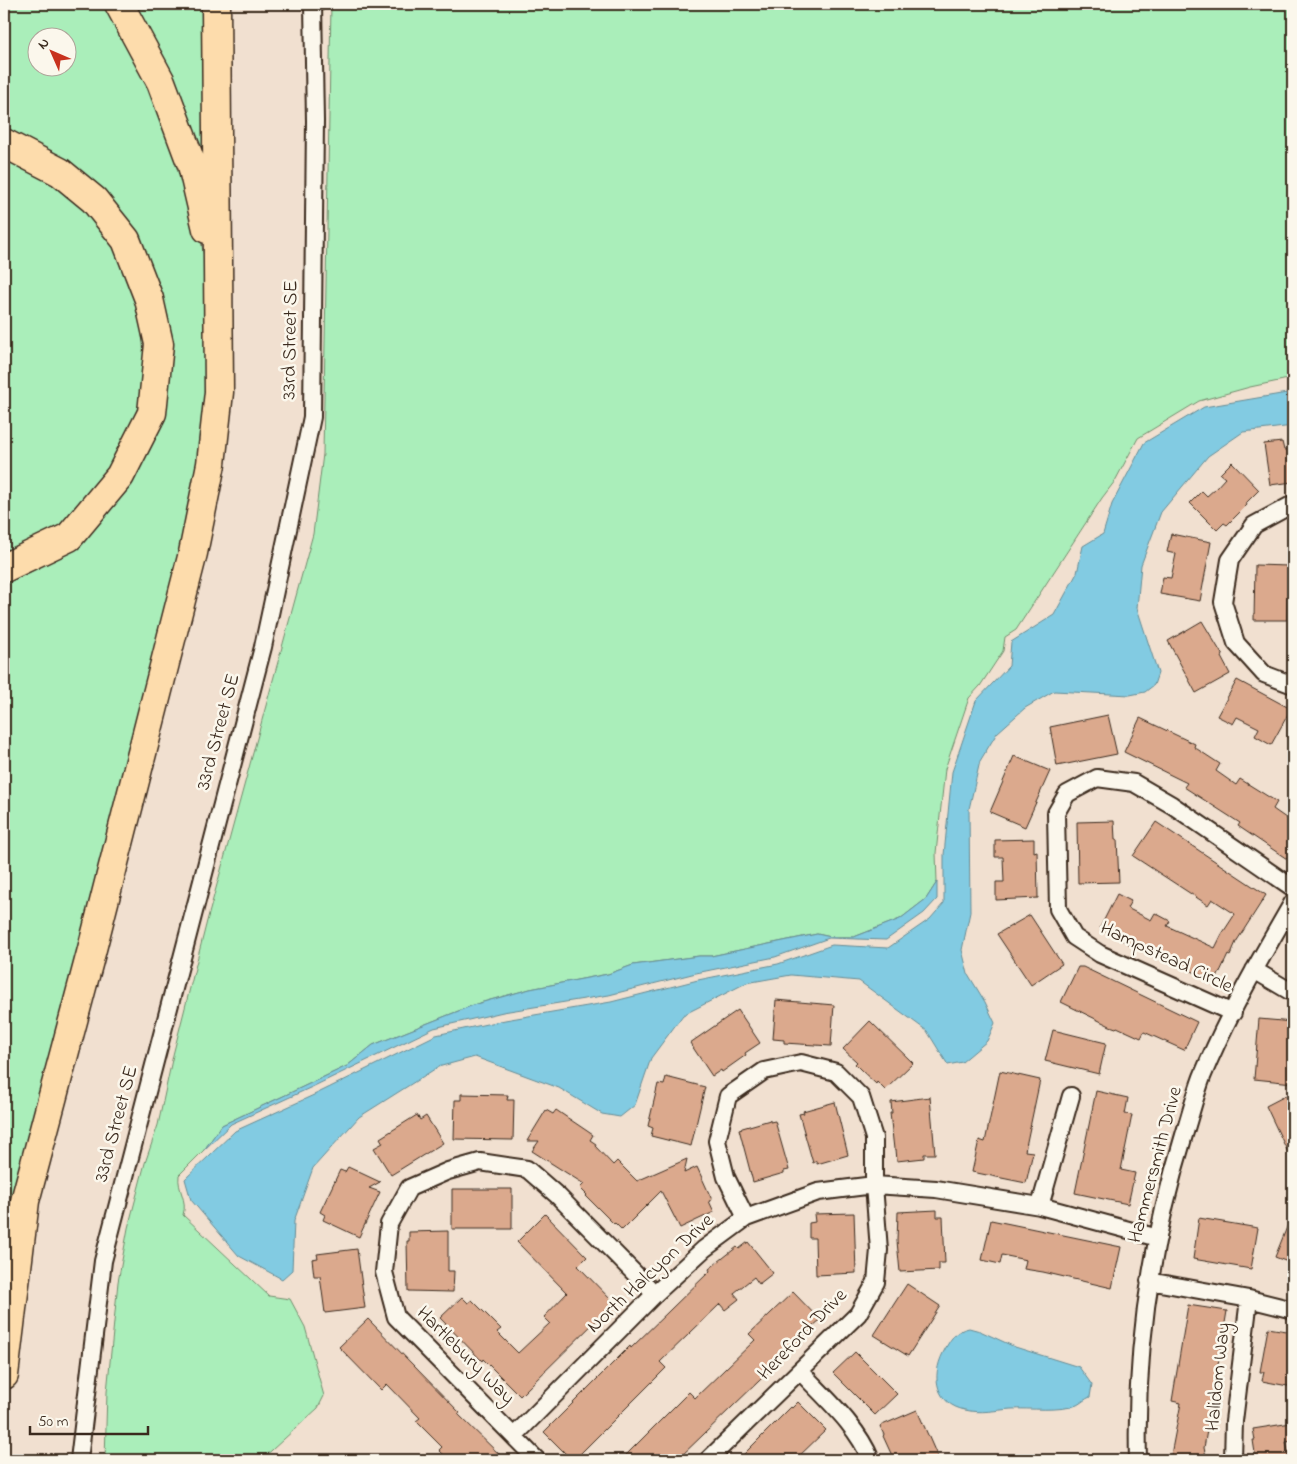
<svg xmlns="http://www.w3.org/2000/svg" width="1297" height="1464" font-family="'Indie Flower',sans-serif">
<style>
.green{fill:#aaeeba;stroke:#728c6c;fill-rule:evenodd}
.water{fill:#82cbe2;stroke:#668b94}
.building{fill:#dba98d;stroke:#3b2a1e}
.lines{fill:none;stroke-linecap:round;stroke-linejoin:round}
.street-casing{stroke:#3b2a1e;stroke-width:20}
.highway-casing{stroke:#3b2a1e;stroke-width:31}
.street{stroke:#fbf7ec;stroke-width:16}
.highway{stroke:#fddcac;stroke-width:28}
.labels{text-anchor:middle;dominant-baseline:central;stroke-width:5;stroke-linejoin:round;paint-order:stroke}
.street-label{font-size:20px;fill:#3b2a1e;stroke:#fbf7ec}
</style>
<rect width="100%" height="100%" fill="#f1e0d0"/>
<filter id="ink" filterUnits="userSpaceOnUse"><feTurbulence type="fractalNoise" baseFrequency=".02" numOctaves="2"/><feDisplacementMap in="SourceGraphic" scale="10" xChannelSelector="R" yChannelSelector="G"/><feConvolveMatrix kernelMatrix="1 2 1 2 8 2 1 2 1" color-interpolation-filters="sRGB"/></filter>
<g filter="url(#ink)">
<!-- green -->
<path class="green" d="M 4,4 L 111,4 L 156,89 L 200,235 L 208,279 L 211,319 L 198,498 L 9,1223 L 4,1249 L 4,584 L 25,575 L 58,557 L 153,433 L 144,263 L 4,137 ZM 38,38 L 68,38 L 68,68 L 38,68 Z
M 129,4 L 208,4 L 211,187 Z
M 331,4 L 1293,4 L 1293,378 L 1250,387 L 1199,401 L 1138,438 L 1115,481 L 1102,498 L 1016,630 L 1005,637 L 1003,651 L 980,686 L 969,698 L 945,769 L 936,853 L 937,882 L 926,899 L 900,919 L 854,937 L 831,937 L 817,934 L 711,956 L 699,956 L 633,965 L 608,974 L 530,989 L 476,1004 L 373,1045 L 347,1066 L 222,1125 L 204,1150 L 179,1175 C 177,1191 188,1199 183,1215 L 269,1296 L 290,1299 L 305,1327 L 324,1396 L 318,1408 L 261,1460 L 105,1460 L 107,1392 L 118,1282 L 128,1228 L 145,1163 L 158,1125 L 173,1055 L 207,921 L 313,534 L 323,454 Z
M 4,153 L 78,195 L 130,268 L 141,320 L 144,357 L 141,396 L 127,443 L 79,511 L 47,538 L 4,560 Z"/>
<!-- water -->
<path class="water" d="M 1293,392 L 1293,426 L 1243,432 L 1208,456 L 1161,512 L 1141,565 L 1137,608 L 1158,673 L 1154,685 L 1145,692 L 1130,695 L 1054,691 L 1025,708 L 997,733 L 980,761 L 969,809 L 970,912 L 962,950 L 968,974 L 985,1002 L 995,1023 L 987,1041 L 962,1062 L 948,1065 L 927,1031 L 859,981 L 791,975 L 746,983 L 683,1015 L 651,1058 L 635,1105 L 620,1117 L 602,1114 L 559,1088 L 475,1057 L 438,1067 L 359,1117 L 313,1168 L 294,1221 L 292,1270 L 282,1279 L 239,1256 L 191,1200 L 185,1179 L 235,1131 L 316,1094 L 436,1035 L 505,1020 L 611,1002 L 698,980 L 778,964 L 832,945 L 888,948 L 930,919 L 944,903 L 944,855 L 952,772 L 976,701 L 1009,666 L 1011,642 L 1054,615 L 1077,573 L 1083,546 L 1103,534 L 1112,504 L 1144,443 L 1204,407 Z
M 937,882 L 937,899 L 924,913 L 886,940 L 829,938 L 775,957 L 696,973 L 609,995 L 503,1012 L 434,1028 L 312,1087 L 231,1124 L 204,1150 L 222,1125 L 347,1066 L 373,1045 L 476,1004 L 530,989 L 608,974 L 633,965 L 699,956 L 711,956 L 817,934 L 831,937 L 854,937 L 900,919 L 926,899 Z
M 969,1328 L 980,1331 L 1015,1347 L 1079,1367 L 1092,1385 L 1090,1397 C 1085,1399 1081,1403 1077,1405 C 1061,1412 1029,1408 1011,1409 C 996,1410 981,1414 965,1410 C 936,1404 931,1377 943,1353 C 950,1340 954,1331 969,1328 Z"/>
<!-- building -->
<path class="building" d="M 1282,442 L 1284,450 L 1293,449 L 1293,482 L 1270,485 L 1264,444 Z
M 1232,462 L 1259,490 L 1246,503 L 1247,505 L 1227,525 L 1224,523 L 1217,530 L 1190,503 L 1202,491 L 1207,496 L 1216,488 L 1225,478 L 1220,474 Z
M 1171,534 L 1211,542 L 1200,601 L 1160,594 L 1163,577 L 1171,578 L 1176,554 L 1167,552 Z
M 1255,565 L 1288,566 L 1287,620 L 1254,620 Z
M 1202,621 L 1223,656 L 1221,657 L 1230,674 L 1196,693 L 1168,641 Z
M 1237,680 L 1291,709 L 1271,745 L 1255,736 L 1259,728 L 1237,717 L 1233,724 L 1217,716 Z
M 1108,715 L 1117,754 L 1057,766 L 1050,727 Z
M 1140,718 L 1195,744 L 1194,747 L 1220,764 L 1216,771 L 1236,785 L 1240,779 L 1277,802 L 1273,809 L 1293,823 L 1293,863 L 1238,826 L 1240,823 L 1184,787 L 1187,783 L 1124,752 Z
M 1014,756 L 1050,771 L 1025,827 L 990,812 Z
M 1114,821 L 1115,839 L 1117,839 L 1119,882 L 1078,883 L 1077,822 Z
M 1156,822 L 1266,895 L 1236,942 L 1230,956 L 1228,955 L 1215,982 L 1137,945 L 1136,948 L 1100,928 L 1117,894 L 1131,901 L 1127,908 L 1151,920 L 1155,913 L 1170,921 L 1167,926 L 1215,948 L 1222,934 L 1235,914 L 1212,899 L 1208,905 L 1133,856 Z
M 1034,839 L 1034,852 L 1037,851 L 1038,898 L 996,900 L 996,882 L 1004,882 L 1003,857 L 995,857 L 995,840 Z
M 1030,915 L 1062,964 L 1031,985 L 997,934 Z
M 1078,967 L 1083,967 L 1197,1022 L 1184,1050 L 1144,1032 L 1141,1038 L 1117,1027 L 1116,1028 L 1110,1026 L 1061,1002 Z
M 776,1000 L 834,1005 L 831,1046 L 784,1043 L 784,1040 L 773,1039 Z
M 738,1010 L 760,1043 L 745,1053 L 746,1055 L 722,1072 L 721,1070 L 712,1076 L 690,1043 Z
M 1259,1019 L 1293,1022 L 1293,1083 L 1254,1079 Z
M 870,1021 L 913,1063 L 885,1090 L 877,1082 L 876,1084 L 861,1070 L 855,1064 L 857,1062 L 843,1049 Z
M 1053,1030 L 1106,1043 L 1099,1074 L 1045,1061 Z
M 1000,1071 L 1040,1080 L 1025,1151 L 1033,1152 L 1026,1183 L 972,1172 L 979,1140 L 985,1142 Z
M 666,1077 L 705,1087 L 691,1146 L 651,1136 L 653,1128 L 648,1126 L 658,1084 L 664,1085 Z
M 1096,1091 L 1128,1098 L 1125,1114 L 1132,1115 L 1121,1170 L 1135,1173 L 1128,1204 L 1075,1193 Z
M 1293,1092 L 1293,1163 L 1266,1106 Z
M 461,1094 L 508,1095 L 507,1100 L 514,1100 L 513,1140 L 454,1139 L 455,1100 L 461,1100 Z
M 930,1097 L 935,1154 L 924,1154 L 924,1158 L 897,1161 L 896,1149 L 894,1149 L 890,1113 L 892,1113 L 891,1102 Z
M 835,1102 L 848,1155 L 817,1164 L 817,1161 L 813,1163 L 799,1114 L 804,1113 L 803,1111 Z
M 546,1110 L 553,1114 L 556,1110 L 593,1135 L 590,1140 L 596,1144 L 595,1146 L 613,1165 L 617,1161 L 637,1181 L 687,1159 L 684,1173 L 697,1167 L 712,1200 L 709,1201 L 714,1212 L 680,1228 L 661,1191 L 622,1230 L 615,1223 L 614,1224 L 586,1196 L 587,1195 L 580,1188 L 584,1184 L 532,1151 L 539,1141 L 527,1141 Z
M 417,1115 L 420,1120 L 426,1116 L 443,1143 L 391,1175 L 374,1148 L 383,1143 L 380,1138 Z
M 770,1120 L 770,1122 L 775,1121 L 789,1170 L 784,1171 L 784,1173 L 753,1182 L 739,1129 Z
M 348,1167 L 380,1182 L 369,1188 L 380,1192 L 359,1237 L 323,1220 L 325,1215 L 320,1212 L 340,1170 L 345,1172 Z
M 452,1189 L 512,1189 L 512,1229 L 452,1229 Z
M 937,1210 L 937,1217 L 943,1217 L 945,1263 L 939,1263 L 939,1270 L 900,1272 L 897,1241 L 898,1212 Z
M 1293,1212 L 1293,1264 L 1275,1257 Z
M 854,1213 L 856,1273 L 816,1275 L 815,1238 L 809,1238 L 809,1223 L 815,1222 L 814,1214 Z
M 545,1214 L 587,1257 L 578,1266 L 614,1303 L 520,1396 L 483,1359 L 482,1361 L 440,1318 L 462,1297 L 468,1303 L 472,1300 L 501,1329 L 497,1332 L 518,1353 L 550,1323 L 544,1317 L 567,1293 L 517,1242 Z
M 1199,1218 L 1258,1228 L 1251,1269 L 1193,1259 Z
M 991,1220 L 1121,1247 L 1112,1288 L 1043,1272 L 1024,1269 L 1026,1260 L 1002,1255 L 1000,1264 L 982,1260 Z
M 448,1231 L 448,1271 L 454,1271 L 453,1292 L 408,1291 L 407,1241 L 409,1241 L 409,1232 Z
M 748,1242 L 773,1273 L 759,1284 L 754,1277 L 734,1293 L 739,1299 L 725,1310 L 720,1304 L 660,1362 L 666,1368 L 574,1460 L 572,1460 L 544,1432 L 630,1346 L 631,1348 L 710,1271 L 709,1269 L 737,1247 L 739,1249 Z
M 357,1249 L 365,1308 L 325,1313 L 320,1276 L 314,1276 L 312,1259 L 318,1258 L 317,1254 Z
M 907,1284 L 940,1306 L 908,1356 L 874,1335 Z
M 793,1292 L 820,1320 L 812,1327 L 813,1329 L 677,1460 L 621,1460 L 689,1392 L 695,1398 L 755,1340 L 749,1334 Z
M 1188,1305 L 1227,1311 L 1204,1448 L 1207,1460 L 1170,1460 L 1181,1403 L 1172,1401 Z
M 368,1319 L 460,1413 L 458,1414 L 505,1460 L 449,1460 L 439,1450 L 442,1447 L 416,1421 L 420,1418 L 387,1384 L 381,1390 L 339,1347 Z
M 1268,1328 L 1293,1332 L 1293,1387 L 1262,1381 L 1264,1372 L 1260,1372 Z
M 855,1352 L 897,1394 L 875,1415 L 833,1373 Z
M 798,1402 L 826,1430 L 795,1460 L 738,1460 L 791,1407 L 792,1408 Z
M 917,1410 L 939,1460 L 894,1460 L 883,1436 L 884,1435 L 880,1426 Z
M 1291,1423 L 1293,1441 L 1286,1442 L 1290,1460 L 1256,1460 L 1253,1440 L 1255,1440 L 1253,1429 Z"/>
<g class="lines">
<!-- street casing -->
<g class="street-casing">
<path id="street" d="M 1293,504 L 1254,525 L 1230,560 L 1223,602 L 1236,643 L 1264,674 L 1293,685
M 1254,970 L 1293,993
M 1233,1013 L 1100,954 L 1074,937 L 1058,909 L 1056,813 L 1067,794 L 1097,778 L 1134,783 L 1172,805 L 1293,888
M 1040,1206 L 1071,1096
M 1149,1281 L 1249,1299 L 1293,1310
M 800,1371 C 825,1398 857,1425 871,1460
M 514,1436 L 655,1294 L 704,1249 L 746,1218 L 818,1192 L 874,1185 L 936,1189 L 1040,1206 L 1158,1238
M 79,1460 L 103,1261 L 263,647 L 312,417 L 315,121 L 313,4
M 537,1460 L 396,1317 L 384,1272 L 389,1224 L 409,1188 L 448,1171 L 480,1162 L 527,1169 L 558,1196 L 655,1294
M 708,1460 L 858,1314 L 876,1282 L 879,1250 L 874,1185 L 874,1138 L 861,1097 L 836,1072 L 801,1063 L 764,1071 L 728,1096 L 717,1141 L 726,1177 L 746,1218
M 1138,1460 C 1135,1349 1151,1242 1184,1135 C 1190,1116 1195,1096 1202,1077 C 1227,1016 1260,959 1293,902
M 1233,1460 L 1234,1421 L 1249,1299"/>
</g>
<!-- highway casing -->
<g class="highway-casing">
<path id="highway" d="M 119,4 L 161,82 L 192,165 L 207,229
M 4,143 L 60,172 L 94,200 L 126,240 L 149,299 L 159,344 L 152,413 L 120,476 L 69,537 L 4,568
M 4,1375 L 25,1201 L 91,953 L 193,553 L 211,464 L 219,392 L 216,4"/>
</g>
<!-- street -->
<use href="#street" class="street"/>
<!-- highway -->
<use href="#highway" class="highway"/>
</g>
</g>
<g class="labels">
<!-- street labels -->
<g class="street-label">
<text transform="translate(291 340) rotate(-89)">33rd Street SE</text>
<text transform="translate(219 732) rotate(-75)">33rd Street SE</text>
<text transform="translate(1166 958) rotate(25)">Hampstead Circle</text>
<text transform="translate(117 1124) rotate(-75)">33rd Street SE</text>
<text transform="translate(1156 1165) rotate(-75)">Hammersmith Drive</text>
<text transform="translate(651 1274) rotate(-43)">North Halcyon Drive</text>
<text transform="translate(803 1335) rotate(-46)">Hereford Drive</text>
<text transform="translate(465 1356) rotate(45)">Hartlebury Way</text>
<text transform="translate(1219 1377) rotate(-84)">Halidom Way</text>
</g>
</g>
<!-- margin -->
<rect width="1297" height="1464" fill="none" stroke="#fbf7ec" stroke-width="20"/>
<rect x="10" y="10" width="1277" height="1444" fill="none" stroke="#3b2a1e" stroke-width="2" filter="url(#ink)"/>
<!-- north arrow -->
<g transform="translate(52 52) rotate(315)"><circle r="24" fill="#fbf7ec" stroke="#aea59a"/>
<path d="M0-4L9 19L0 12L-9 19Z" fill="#c8321e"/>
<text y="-8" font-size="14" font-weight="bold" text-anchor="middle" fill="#3b2a1e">N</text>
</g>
<!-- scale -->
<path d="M30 1426v8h118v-8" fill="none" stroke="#3b2a1e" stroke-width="2.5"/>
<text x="38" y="1426" font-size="15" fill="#3b2a1e" stroke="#fbf7ec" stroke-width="4" paint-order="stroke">50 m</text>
</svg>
